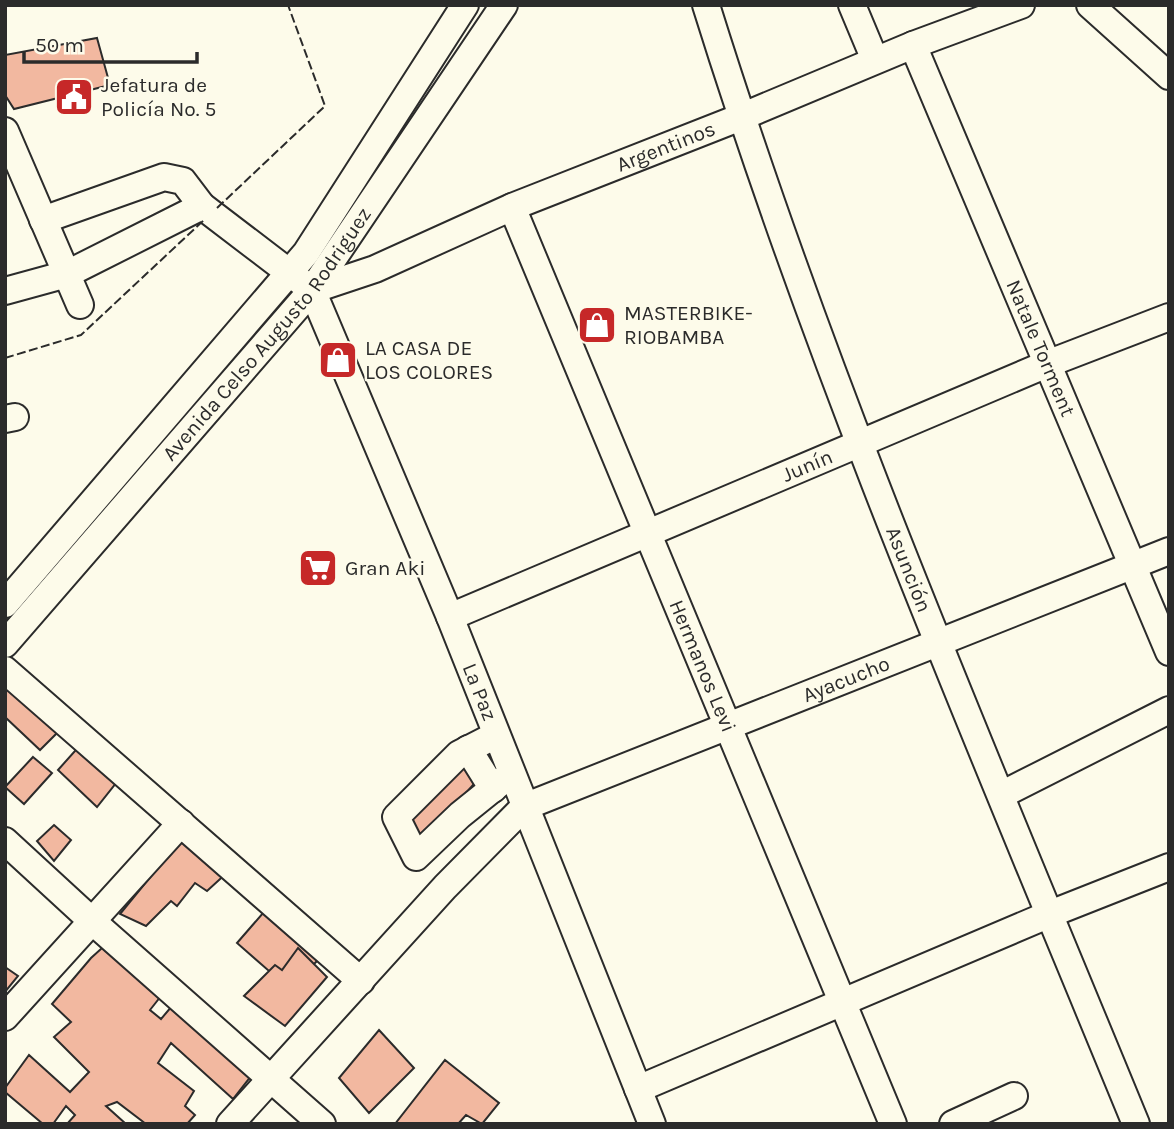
<svg xmlns="http://www.w3.org/2000/svg" width="1174" height="1129" font-family="Karla,sans-serif">
<style>
.building{fill:#f2b8a0;stroke:#2b2b2b;stroke-width:2}
.lines{fill:none;stroke-linecap:round;stroke-linejoin:round}
.minor-casing{stroke:#2b2b2b;stroke-width:30}
.minor{stroke:#fdfbea;stroke-width:26}
.fence{stroke:#2b2b2b;stroke-width:2;stroke-dasharray:9 3.5;stroke-linecap:butt}
.labels{text-anchor:middle;dominant-baseline:central;stroke-width:5;stroke-linejoin:round;paint-order:stroke}
.poi-label{font-size:21px;fill:#2b2b2b;stroke:#fdfbea;text-anchor:start}
.street-label{font-size:21px;fill:#2b2b2b;stroke:#fdfbea}
</style>
<rect width="100%" height="100%" fill="#fdfbea"/>
<!-- building -->
<path class="building" d="M 97,38 L 110,85 L 14,109 L 5,95 L 5,55 Z
M 5,681 L 63,727 L 40,750 L 5,717 Z
M 83,742 L 120,778 L 97,807 L 58,770 Z
M 33,757 L 52,773 L 24,804 L 5,787 Z
M 463,757 L 482,775 L 423,841 L 403,823 Z
M 54,825 L 71,840 L 54,861 L 37,841 Z
M 187,832 L 231,869 L 207,891 L 195,883 L 177,906 L 171,901 L 146,926 L 120,914 Z
M 270,905 L 325,953 L 314,964 L 298,948 L 282,970 L 275,965 L 269,971 L 237,943 Z
M 102,948 L 161,996 L 150,1010 L 161,1019 L 172,1006 L 251,1076 L 233,1099 L 171,1043 L 158,1063 L 194,1091 L 185,1106 L 195,1115 L 187,1124 L 146,1124 L 117,1102 L 106,1106 L 126,1124 L 67,1124 L 75,1115 L 66,1106 L 53,1124 L 43,1124 L 5,1092 L 5,1088 L 29,1055 L 70,1092 L 89,1072 L 54,1037 L 71,1022 L 52,1004 L 91,958 Z
M 298,948 L 327,977 L 285,1026 L 244,996 L 275,965 L 282,970 Z
M 5,967 L 18,976 L 5,992 Z
M 379,1030 L 414,1068 L 369,1113 L 339,1078 Z
M 445,1060 L 499,1103 L 482,1124 L 466,1115 L 458,1124 L 395,1124 Z"/>
<g class="lines">
<!-- minor casing -->
<g class="minor-casing">
<g id="minor">
<path id="s1" d="M 706,5 C 825,387 984,754 1136,1124"/>
<path d="M 852,5 L 875,60"/>
<path d="M 1090,5 L 1169,76"/>
<path id="s2" d="M 913,45 L 1169,652"/>
<path d="M 5,131 L 80,305"/>
<path id="s3" d="M 202,206 L 312,290 L 450,617 L 652,1124"/>
<path id="s4" d="M 512,207 L 893,1124"/>
<path id="s5" d="M 312,290 L 375,269 L 512,207 L 741,117 L 913,45 L 1021,5"/>
<path d="M 5,291 L 67,274 L 202,206 L 183,181 L 164,177 L 43,220"/>
<path d="M 5,419 L 15,417"/>
<path d="M 5,604 L 306,253 L 465,5"/>
<path id="s6" d="M 450,617 L 1047,364 L 1169,317"/>
<path id="s7" d="M 5,644 L 312,290 L 504,5"/>
<path d="M 5,670 L 361,981"/>
<path d="M 496,735 L 459,754 L 396,817 L 416,857 L 460,815 L 511,774"/>
<path d="M 468,749 L 493,789"/>
<path d="M 1001,795 L 1169,710"/>
<path d="M 5,841 L 92,921 L 322,1124"/>
<path d="M 5,1017 L 181,823"/>
<path d="M 638,1089 L 1050,914 L 1169,867"/>
<path id="s8" d="M 230,1124 L 445,887 L 524,807 L 1169,551"/>
<path d="M 953,1124 L 1014,1096"/>
</g>
</g>
<!-- minor -->
<use href="#minor" class="minor"/>
<!-- fence -->
<path class="fence" d="M 217,208 L 325,106 L 288,5
M 5,358 L 81,335 L 204,220"/>
</g>
<!-- icons -->
<defs>
<g id="civic-square" transform="scale(2.0125)"><rect x="-9" y="-9" width="18" height="18" rx="4" fill="#c62828" stroke="#fdfbea"/><path d="M-.6-6.5H3V-4.5H.6V-3L4-1V1h2V6H-6V1h2V-1L-.6-3ZM-1.2 2.5V6h2.4V2.5Z" fill="#fff"/></g>
<g id="shop-square" transform="scale(2.0125)"><rect x="-9" y="-9" width="18" height="18" rx="4" fill="#c62828" stroke="#fdfbea"/><path d="M-5-2.5h2.3a2.7 3.5 0 0 1 5.4 0H5L5.5 6h-11ZM-1.5-2.5h3a1.5 2.3 0 0 0-3 0Z" fill="#fff"/></g>
<g id="supermarket-square" transform="scale(2.0125)"><rect x="-9" y="-9" width="18" height="18" rx="4" fill="#c62828" stroke="#fdfbea"/><path d="M-6-5.5h2.5l.6 2H6L4.5 2H-2.5L-4.4-4H-6ZM-1.5 3.2a1.3 1.3 0 1 0 .1 0ZM3 3.2a1.3 1.3 0 1 0 .1 0Z" fill="#fff"/></g>
</defs>
<g fill-rule="evenodd">
<use href="#civic-square" x="74" y="97"/>
<use href="#shop-square" x="597" y="325"/>
<use href="#shop-square" x="338" y="360"/>
<use href="#supermarket-square" x="318" y="568"/>
</g>
<g class="labels">
<!-- poi labels -->
<g class="poi-label">
<text x="101" y="85">Jefatura de<tspan x="101" dy="24">Policía No. 5</tspan></text>
<text x="624" y="313">MASTERBIKE-<tspan x="624" dy="24">RIOBAMBA</tspan></text>
<text x="365" y="348">LA CASA DE<tspan x="365" dy="24">LOS COLORES</tspan></text>
<text x="345" y="568">Gran Aki</text>
</g>
<!-- street labels -->
<g class="street-label">
<text stroke="none"><textPath href="#s5" startOffset="382">Argentinos</textPath></text>
<text stroke="none"><textPath href="#s7" startOffset="406">Avenida Celso Augusto Rodriguez</textPath></text>
<text stroke="none"><textPath href="#s2" startOffset="329">Natale Torment</textPath></text>
<text stroke="none"><textPath href="#s6" startOffset="388">Junín</textPath></text>
<text stroke="none"><textPath href="#s1" startOffset="600">Asunción</textPath></text>
<text stroke="none"><textPath href="#s4" startOffset="497">Hermanos Levi</textPath></text>
<text stroke="none"><textPath href="#s8" startOffset="779">Ayacucho</textPath></text>
<text stroke="none"><textPath href="#s3" startOffset="574">La Paz</textPath></text>
</g>
</g>
<!-- border -->
<rect width="1174" height="1129" fill="none" stroke="#2b2b2b" stroke-width="14"/>
<!-- scale -->
<path d="M24 52v10h173v-10" fill="none" stroke="#2b2b2b" stroke-width="3.5"/>
<text x="35" y="52" font-size="21" fill="#2b2b2b" stroke="#fdfbea" stroke-width="5" paint-order="stroke">50 m</text>
</svg>
